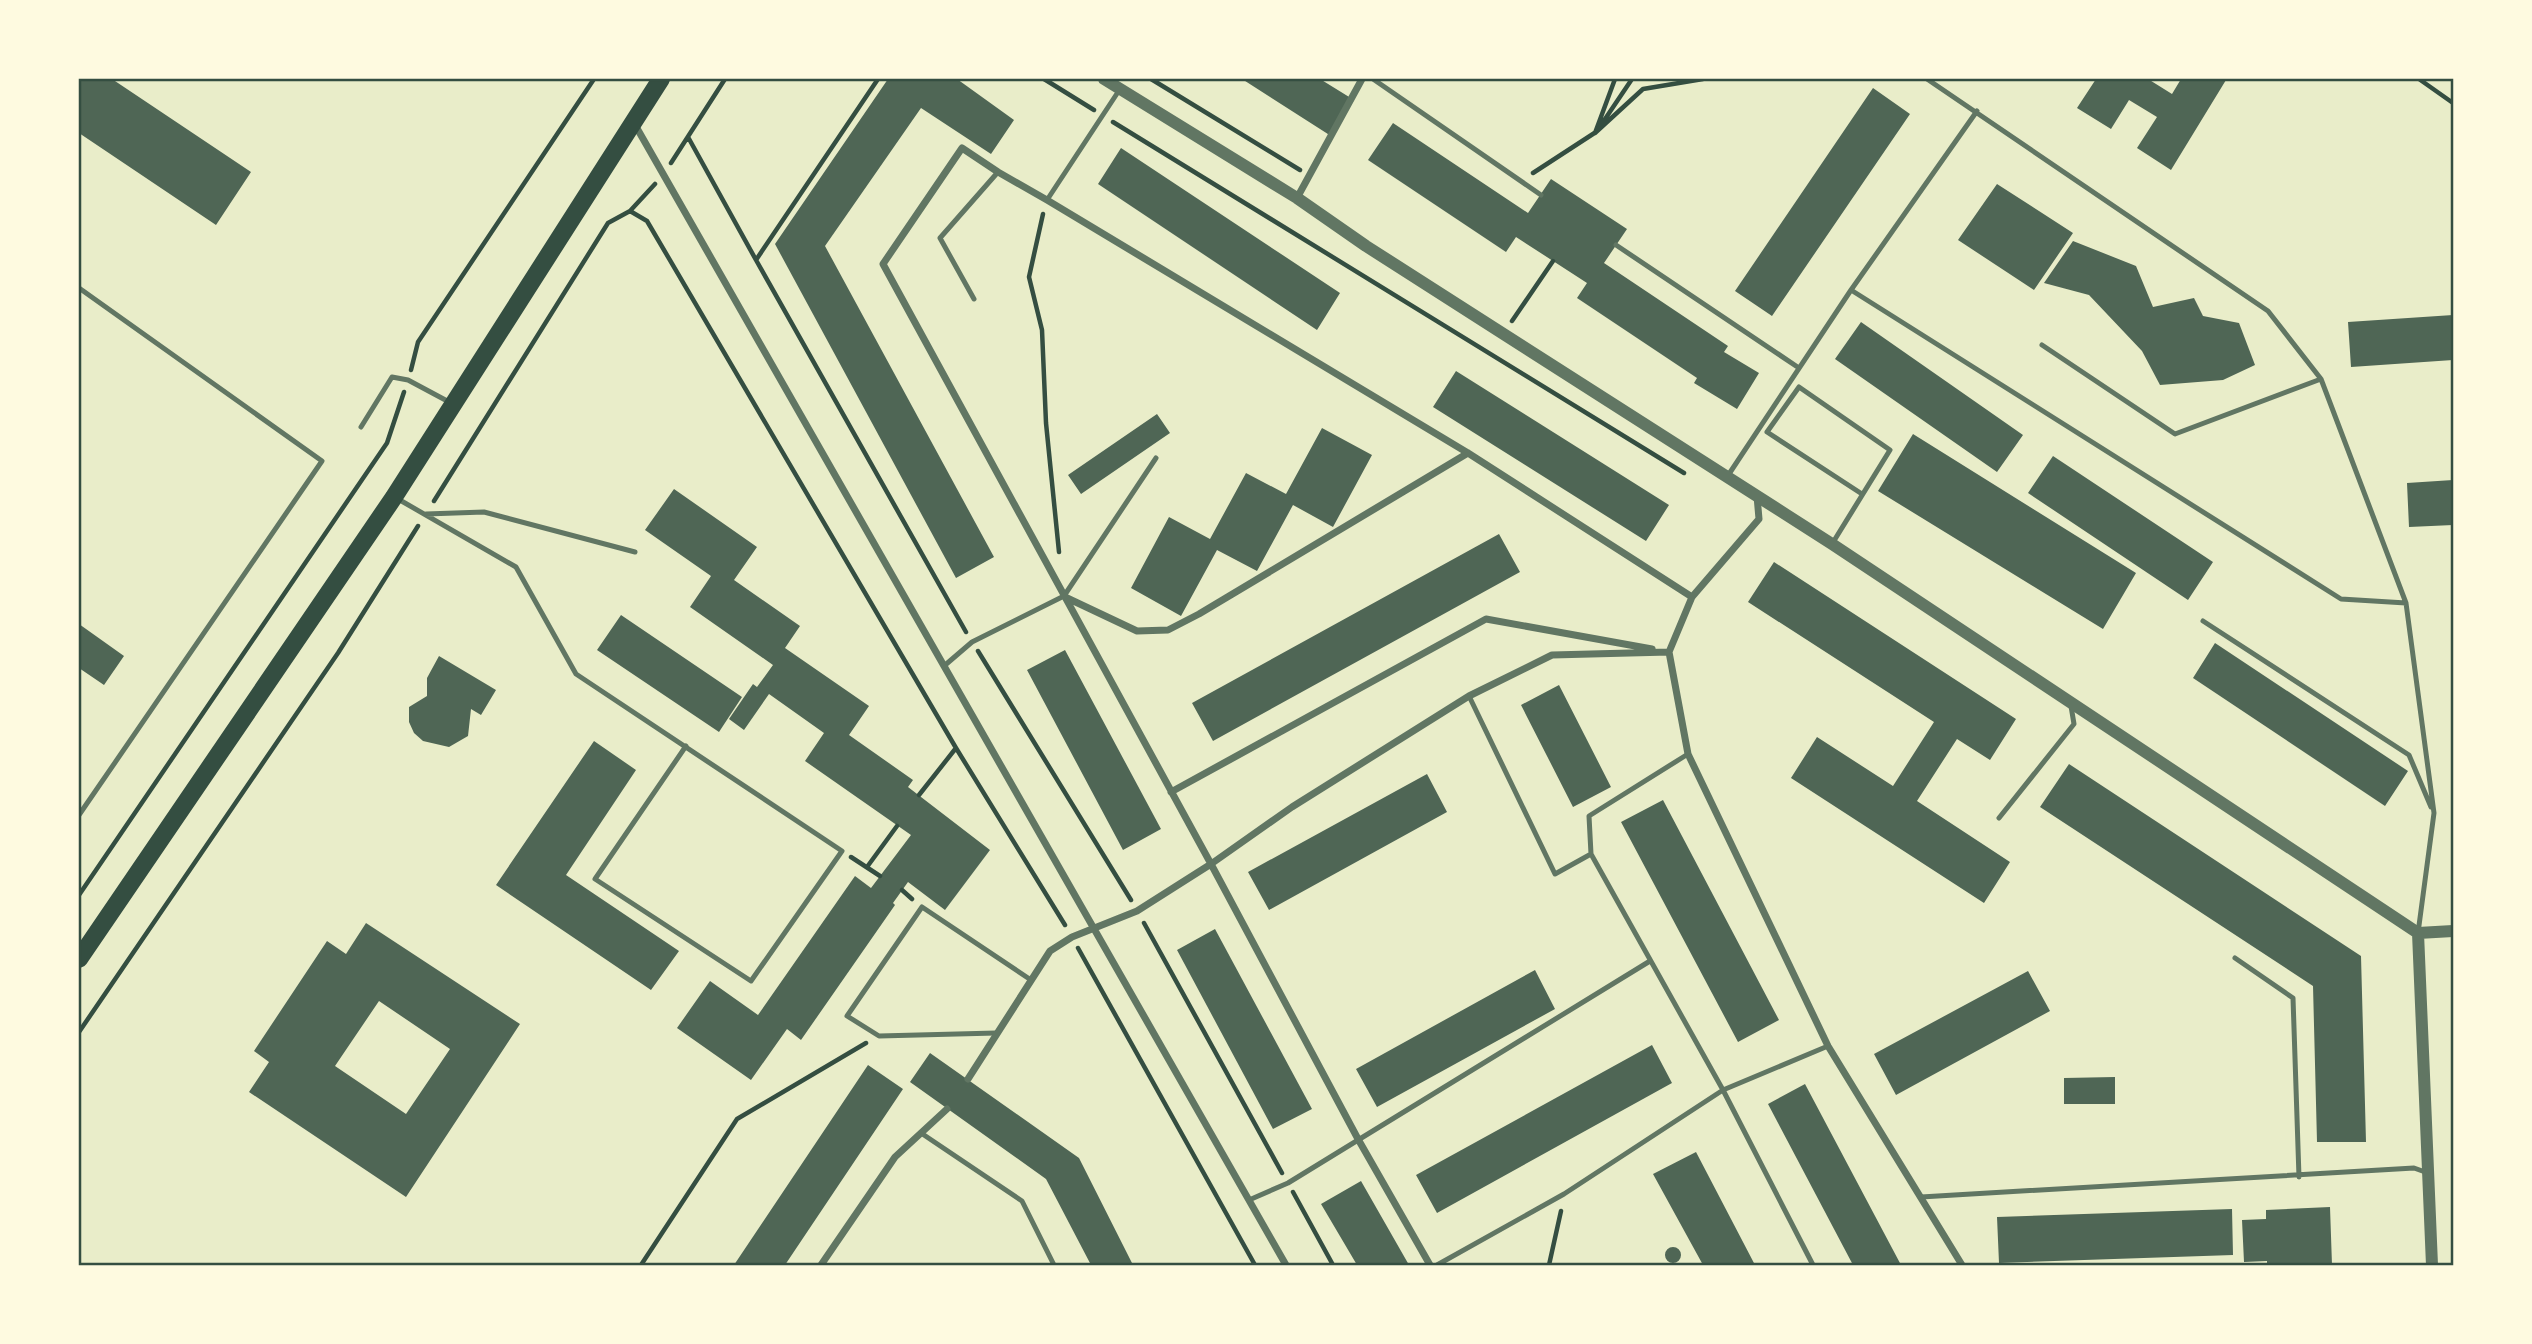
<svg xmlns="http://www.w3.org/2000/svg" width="2532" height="1344" font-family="'Source Sans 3',sans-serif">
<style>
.building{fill:#4f6655;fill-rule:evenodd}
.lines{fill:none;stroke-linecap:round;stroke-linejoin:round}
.path{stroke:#344e41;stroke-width:4.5}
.service{stroke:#617663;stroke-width:5}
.minor{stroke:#617663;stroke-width:7}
.tertiary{stroke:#617663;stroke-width:12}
.primary{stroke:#344e41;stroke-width:18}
.neatline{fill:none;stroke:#344e41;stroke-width:2.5}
</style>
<rect width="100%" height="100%" fill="#e9edc9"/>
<!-- building -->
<path class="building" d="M 79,79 L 112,79 L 251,172 L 216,225 L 79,133 Z
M 888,79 L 957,79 L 1014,120 L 991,154 L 921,108 L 825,246 L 994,557 L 956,578 L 775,244 Z
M 1242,79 L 1320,79 L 1354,100 L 1331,136 Z
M 2096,79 L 2148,79 L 2172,94 L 2181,79 L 2226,80 L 2171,170 L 2137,148 L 2157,117 L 2129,100 L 2111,129 L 2077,108 Z
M 1873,88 L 1910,114 L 1772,316 L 1735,291 Z
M 1393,123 L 1528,213 L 1551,179 L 1627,229 L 1604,263 L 1728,346 L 1724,352 L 1759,373 L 1737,409 L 1694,383 L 1697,378 L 1577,298 L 1587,283 L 1516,237 L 1506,252 L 1368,160 Z
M 1121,148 L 1340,293 L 1317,330 L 1098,184 Z
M 1997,184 L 2073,233 L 2034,290 L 1958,240 Z
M 2073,241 L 2136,266 L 2153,307 L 2194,298 L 2203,316 L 2239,323 L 2255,365 L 2223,380 L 2160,385 L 2142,351 L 2089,295 L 2044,283 Z
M 2453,315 L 2453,360 L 2351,367 L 2348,322 Z
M 1861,322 L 2023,435 L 1997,472 L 1835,359 Z
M 1456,371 L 1669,505 L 1646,541 L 1433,407 Z
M 1157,414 L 1170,433 L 1081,494 L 1068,475 Z
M 1322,428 L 1372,455 L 1333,527 L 1293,505 L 1257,571 L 1217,550 L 1181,616 L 1131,588 L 1169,517 L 1210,539 L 1246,473 L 1286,494 Z
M 1913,434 L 2136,573 L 2103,629 L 1878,491 Z
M 2053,456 L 2213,562 L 2188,600 L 2028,493 Z
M 2453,480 L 2453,525 L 2409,527 L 2407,483 Z
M 674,489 L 757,547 L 734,580 L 800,626 L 785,648 L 869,706 L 849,735 L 913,780 L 908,787 L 990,850 L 945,910 L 908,882 L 893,903 L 895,905 L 801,1040 L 787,1029 L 751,1080 L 677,1028 L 710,981 L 758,1015 L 855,876 L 871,888 L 911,835 L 805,761 L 824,733 L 769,694 L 744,730 L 729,719 L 753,684 L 757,687 L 773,665 L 690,607 L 711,576 L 645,530 Z
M 1499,534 L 1520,572 L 1213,741 L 1192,703 Z
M 1774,562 L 2016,719 L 1990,760 L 1957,739 L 1917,801 L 2010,862 L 1984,903 L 1791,778 L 1817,737 L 1893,786 L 1934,722 L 1748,602 Z
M 621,615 L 742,697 L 719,732 L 597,650 Z
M 79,624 L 124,656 L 104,685 L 79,668 Z
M 2215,643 L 2408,771 L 2385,806 L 2193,678 Z
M 1065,650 L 1161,829 L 1123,850 L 1027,670 Z
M 439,656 L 496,690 L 481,715 L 471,709 L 468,736 L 449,747 L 423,741 L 414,733 L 409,722 L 409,707 L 427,696 L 427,678 Z
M 1559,685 L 1611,787 L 1573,807 L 1521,705 Z
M 594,741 L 636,770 L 566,875 L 679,951 L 651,990 L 496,885 Z
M 2069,764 L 2361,956 L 2366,1142 L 2317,1142 L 2313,986 L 2040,807 Z
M 1427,774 L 1447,812 L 1269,910 L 1248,872 Z
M 1663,800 L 1779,1020 L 1738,1042 L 1621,822 Z
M 366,923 L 520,1024 L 406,1197 L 249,1092 L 269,1062 L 254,1051 L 327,941 L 346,954 ZM 379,1001 L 450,1049 L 406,1114 L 335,1066 Z
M 1215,929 L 1312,1109 L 1273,1129 L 1177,950 Z
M 1535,970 L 1555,1009 L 1377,1107 L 1356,1069 Z
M 2028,971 L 2050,1011 L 1896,1095 L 1874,1054 Z
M 1652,1045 L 1672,1083 L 1437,1213 L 1416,1175 Z
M 930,1053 L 1079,1158 L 1133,1265 L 1091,1265 L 1046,1179 L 910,1082 Z
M 868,1065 L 903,1089 L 785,1265 L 734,1265 Z
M 2115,1077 L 2115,1104 L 2064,1104 L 2064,1078 Z
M 1805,1084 L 1901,1265 L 1853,1265 L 1768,1104 Z
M 1696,1152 L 1755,1265 L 1703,1265 L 1653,1174 Z
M 1361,1181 L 1409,1265 L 1357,1265 L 1321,1204 Z
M 2330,1207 L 2332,1265 L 2267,1265 L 2267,1261 L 2244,1262 L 2242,1220 L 2266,1219 L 2266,1210 Z
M 2232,1209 L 2233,1255 L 1999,1263 L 1997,1217 Z
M1665 1255a8 8 0 1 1 16 0a8 8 0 1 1-16 0Z"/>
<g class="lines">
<!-- path -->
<path class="path" d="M 878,79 L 756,260 L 966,632
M 1044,79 L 1094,110
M 1151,79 L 1300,170
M 1615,79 L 1595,133 L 1643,89 L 1703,79
M 2419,79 L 2453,103
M 1113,122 L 1684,473
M 1601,125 L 1632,79
M 688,137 L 756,260
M 671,163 L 725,79
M 1533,173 L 1596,132
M 630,211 L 655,184
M 1043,214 L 1029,277 L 1042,330 L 1046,423 L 1059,552
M 1512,321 L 1553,261
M 411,370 L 418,342 L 594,79
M 434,501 L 608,223 L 630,211 L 647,221 L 956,748 L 1065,925
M 978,651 L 1131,900
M 919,795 L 956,748
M 851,857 L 880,876
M 867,867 L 897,826
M 902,890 L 912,899
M 79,895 L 387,443 L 404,392
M 1144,923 L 1282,1173
M 1078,948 L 1255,1265
M 79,1032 L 338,653 L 418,526
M 1293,1192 L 1333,1265
M 641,1265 L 737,1119 L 866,1043
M 1549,1265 L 1561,1211"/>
<!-- service -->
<path class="service" d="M 1373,79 L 1541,195
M 1927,79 L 2268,311 L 2321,379 L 2406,603 L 2434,813 L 2418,933
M 1047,200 L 1120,89
M 1616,245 L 1799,368
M 79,288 L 322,461 L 79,815
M 1851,290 L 2341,599 L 2406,603
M 974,299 L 940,238 L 998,172
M 2042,345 L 2175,434 L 2321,379
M 361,427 L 392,377 L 408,380 L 451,403
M 1727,477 L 1851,290 L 1977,111
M 398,499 L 516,567 L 576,674 L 842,851 L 751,981 L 595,879 L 686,746
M 426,514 L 484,512 L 635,552
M 1832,544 L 1890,450 L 1799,387 L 1767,432 L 1862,494
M 2203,621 L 2409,755 L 2431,807
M 944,666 L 972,642 L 1064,596 L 1156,458
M 1469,696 L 1555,874 L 1591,854 L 1723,1090 L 1813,1265
M 1999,818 L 2074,724 L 2071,706
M 1591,854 L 1589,816 L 1688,754
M 2235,958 L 2293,998 L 2299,1177
M 996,1033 L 879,1036 L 847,1016 L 922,907 L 1031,980
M 921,1133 L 1022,1201 L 1054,1265
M 1921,1197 L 2414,1168 L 2428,1173
M 1249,1200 L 1288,1183 L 1650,961
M 1437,1265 L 1564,1194 L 1723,1090 L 1828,1046"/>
<!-- minor -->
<path class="minor" d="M 634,123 L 1286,1265
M 1297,198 L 1362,79
M 1757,496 L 1759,519 L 1692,597 L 1669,652 L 1688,754 L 1828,1046 L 1962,1265
M 1065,597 L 1137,631 L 1168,630 L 1199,614 L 1468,453
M 1171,792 L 1486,619 L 1652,649
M 968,1079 L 1050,951 L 1072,937 L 1137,911 L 1211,864 L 883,264 L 962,148 L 998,172 L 1047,200 L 1468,453 L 1692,597
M 821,1265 L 895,1157 L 947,1109
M 1430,1265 L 1358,1139 L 1211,864 L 1292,807 L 1469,696 L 1552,655 L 1669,652"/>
<!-- tertiary -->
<path class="tertiary" d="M 1104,79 L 1297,198 L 1366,246 L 1832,544 L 2418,933 L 2453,931
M 2418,933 L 2432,1265"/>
<!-- primary -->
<path class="primary" d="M 79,959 L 394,497 L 661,79"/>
</g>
<!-- border -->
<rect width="2532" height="1344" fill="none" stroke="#fefae0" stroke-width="161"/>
<rect x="80" y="80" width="2372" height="1184" class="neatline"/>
</svg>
